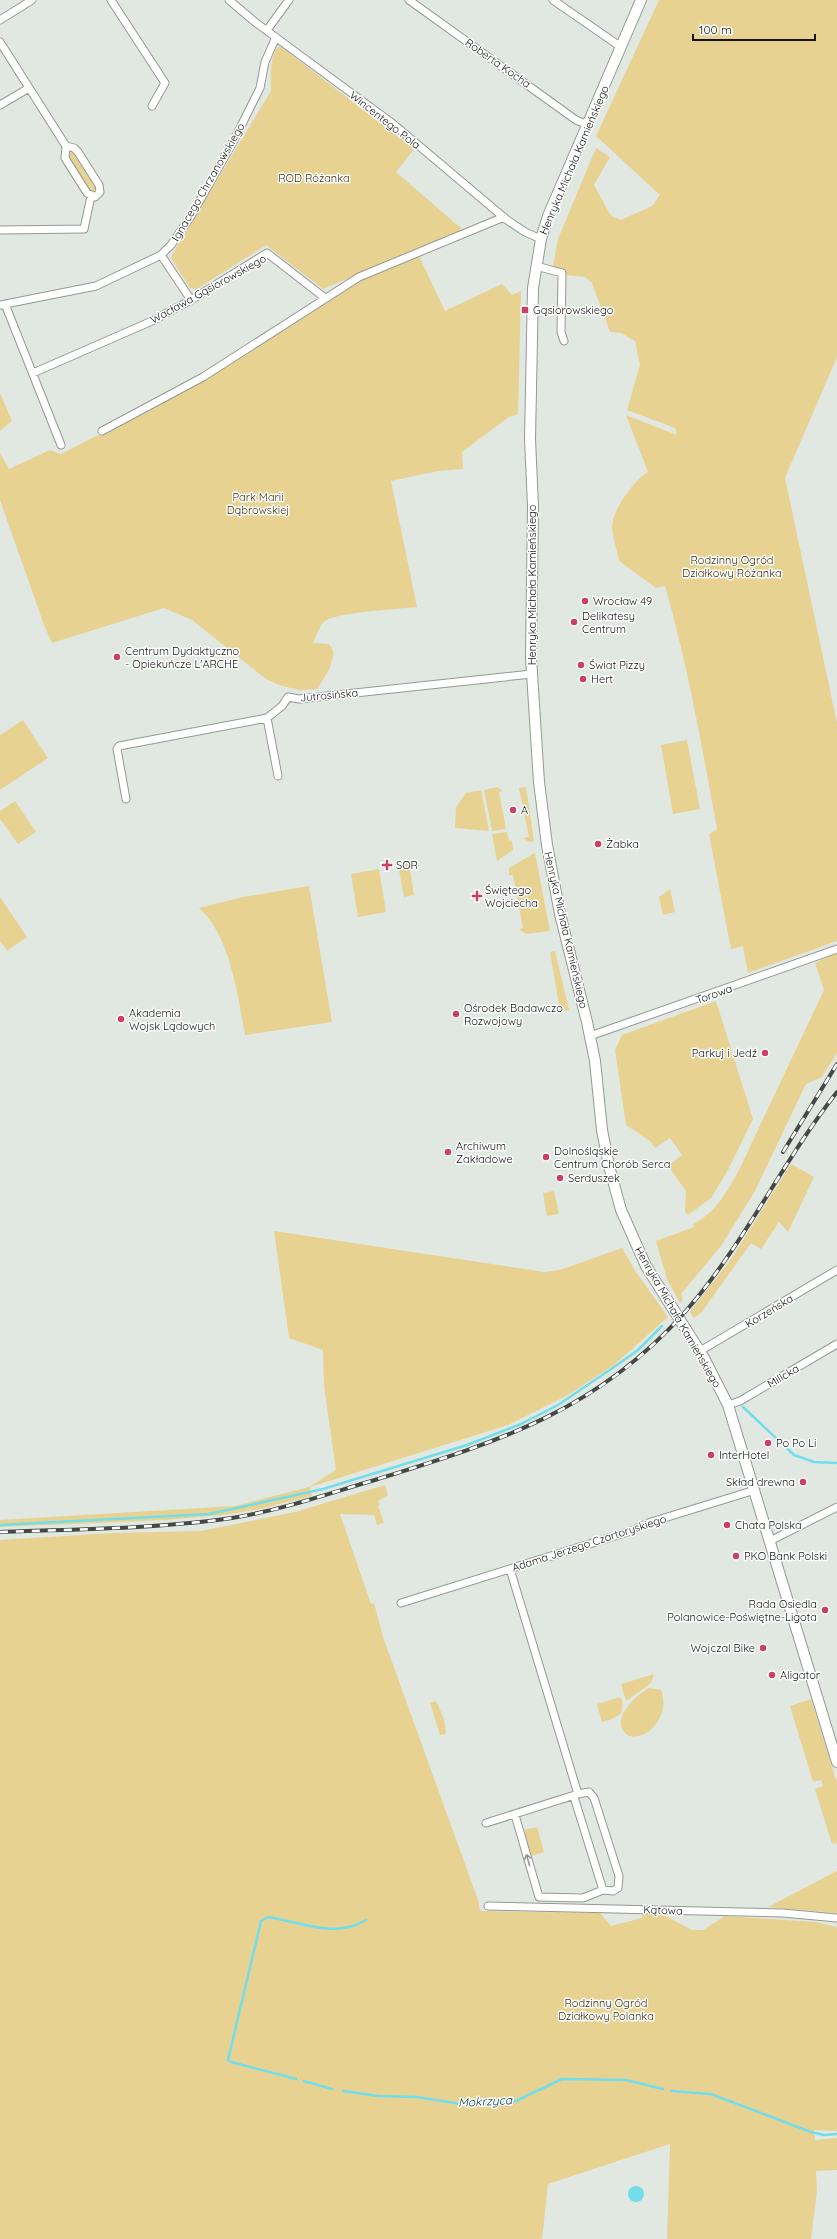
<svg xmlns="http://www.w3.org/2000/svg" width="837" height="2239" font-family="Quicksand,sans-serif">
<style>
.green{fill:#e7d292}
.water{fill:#72ddeb}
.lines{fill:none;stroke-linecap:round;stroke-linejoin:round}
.stream{stroke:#72ddeb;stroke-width:2.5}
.street-casing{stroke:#939994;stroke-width:9}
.secondary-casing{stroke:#939994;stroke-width:12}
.street{stroke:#fff;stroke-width:7}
.secondary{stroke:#fff;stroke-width:10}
.rail-casing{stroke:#454946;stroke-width:4}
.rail{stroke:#fff;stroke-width:2.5;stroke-dasharray:8;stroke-linecap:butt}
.oneway{stroke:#949594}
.poi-dot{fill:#cd3f69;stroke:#fff;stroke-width:1.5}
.labels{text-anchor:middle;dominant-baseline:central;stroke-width:3;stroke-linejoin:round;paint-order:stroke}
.street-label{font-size:11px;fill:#111412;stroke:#fff}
.park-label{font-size:11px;fill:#3b300e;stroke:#fff}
.poi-label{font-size:11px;fill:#111412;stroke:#fff;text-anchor:start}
.water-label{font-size:12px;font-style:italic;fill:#00363c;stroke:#fff}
</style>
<rect width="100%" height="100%" fill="#e1e8e2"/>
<!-- green -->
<path class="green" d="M 659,0 L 837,0 L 837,357 L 785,478 L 837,723 L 837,941 L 748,973 L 743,946 L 731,949 L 709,834 L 717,829 C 702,747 688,666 665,586 L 656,588 L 619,561 C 617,550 613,538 612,527 C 612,510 635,479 648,472 L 626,415 L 677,435 L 675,428 L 627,410 L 640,365 L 635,341 L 621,333 L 610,332 L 592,283 L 585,277 L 565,275 L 565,270 L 553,267 L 558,239 L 596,148 L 610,157 L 594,185 L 611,216 L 621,220 L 652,206 L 660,195 L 596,136 Z
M 280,46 L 414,149 L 396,172 L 463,230 L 323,289 L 266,245 L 197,289 L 190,288 L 171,258 L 173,253 L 271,91 C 271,79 269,52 280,46 Z
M 74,150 L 98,188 L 95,193 L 91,193 L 68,159 L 69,152 Z
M 419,256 L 445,311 L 502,284 L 512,295 L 521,291 L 518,414 L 509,417 L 462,452 L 463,469 L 438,471 L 391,481 L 417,607 C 401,609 333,612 324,622 C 319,627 316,637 313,643 L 329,644 L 334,653 L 329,670 L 317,689 L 300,690 L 282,686 L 266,679 L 192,620 L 164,608 L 52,643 L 44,625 L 0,500 L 0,453 L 9,469 L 50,450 L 61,454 L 203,381 L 356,283 Z
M 0,393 L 12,421 L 0,431 Z
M 23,720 L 48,758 L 0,790 L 0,735 Z
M 687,740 L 700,809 L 673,814 L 661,745 Z
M 497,787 L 503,791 L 499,792 L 506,829 L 492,831 L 484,790 Z
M 526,787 L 534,841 L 529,842 L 523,838 L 529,837 L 519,788 Z
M 481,790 L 489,831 L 455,828 L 456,807 L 466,793 Z
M 15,801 L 36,832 L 18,844 L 0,819 L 0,811 Z
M 507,832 L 509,841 L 512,840 L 513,850 L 497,861 L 492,834 Z
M 535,853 L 550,931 L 526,934 L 519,929 L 523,928 L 513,875 L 509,875 L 509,868 Z
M 409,863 L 414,895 L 404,897 L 398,865 Z
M 379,869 L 386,912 L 358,917 L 351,874 Z
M 309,886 L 332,1022 L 245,1035 C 238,996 230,935 199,908 L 243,897 Z
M 670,889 L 675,912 L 663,915 L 659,897 Z
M 0,897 L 27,937 L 7,951 L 0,941 Z
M 555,951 L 569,1010 L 560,1011 L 550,952 Z
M 837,953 L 837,1053 L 822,1077 L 806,1084 L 755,1191 L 721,1246 L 681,1294 L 683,1300 L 680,1303 L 667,1279 L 656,1241 L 694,1227 L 693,1224 C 716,1213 727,1192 739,1170 L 824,990 L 815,963 Z
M 716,1001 L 753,1119 L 728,1170 L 711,1198 L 688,1215 L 685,1212 L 686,1191 L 668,1166 L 682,1155 L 670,1138 L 655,1148 L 650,1141 L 626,1125 L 615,1050 L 622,1035 Z
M 791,1164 L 814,1177 L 788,1232 L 779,1222 L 761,1249 L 751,1243 L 701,1313 L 694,1318 L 690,1312 L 732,1258 Z
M 554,1191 L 559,1214 L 547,1216 L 543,1193 Z
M 274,1231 L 544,1272 L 560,1270 L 622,1248 L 636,1272 L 668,1317 L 614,1365 L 568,1395 L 508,1425 L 310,1487 L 312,1496 L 255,1510 L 223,1515 L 166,1520 L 0,1527 L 0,1520 L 235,1506 L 309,1487 L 336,1470 L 324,1386 L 323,1350 L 289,1338 Z
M 385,1485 L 388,1495 L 378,1501 L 380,1505 L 378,1506 L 384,1523 L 377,1525 L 374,1515 L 340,1514 L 371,1604 L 374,1603 L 383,1637 L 478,1900 L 480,1911 L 600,1913 L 611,1926 L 642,1918 L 642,1914 L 662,1914 L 692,1930 L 703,1930 L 725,1916 L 816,1922 L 837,1927 L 837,2131 L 814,2130 L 815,2140 L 837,2138 L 837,2170 L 816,2171 L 817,2191 L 811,2239 L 667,2239 L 670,2144 L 548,2184 L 542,2239 L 0,2239 L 0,1540 L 112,1533 L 201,1531 L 295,1512 Z
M 654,1674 L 651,1683 L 626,1701 L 621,1684 Z
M 649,1688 L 661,1690 C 670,1712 652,1740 629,1736 C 607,1723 635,1695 649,1688 Z
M 621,1697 C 626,1716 618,1717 602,1722 L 597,1704 Z
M 811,1699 L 837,1783 L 837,1843 L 832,1844 L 815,1789 L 823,1786 L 821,1780 L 813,1782 L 790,1706 Z
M 436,1701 L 444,1719 L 446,1734 L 440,1735 L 430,1703 Z
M 537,1827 L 544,1852 L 531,1856 L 524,1830 Z
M 837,1871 L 837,1913 L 768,1907 Z"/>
<!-- water -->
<path class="water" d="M628 2194a8 8 0 1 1 16 0a8 8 0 1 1-16 0Z"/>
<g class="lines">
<!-- stream -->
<path class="stream" d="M 743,1407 L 794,1455 L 814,1462 L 837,1463
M 0,1525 L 209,1514 L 323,1489 L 467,1445 L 521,1424 L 558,1405 L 617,1365 L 638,1350 L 662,1326
M 296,2079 L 231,2062 L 228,2060 L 261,1921 L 268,1917 C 301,1922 335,1939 366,1920
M 304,2081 L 332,2089
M 343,2091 L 378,2096 L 417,2097 L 461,2104 L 486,2104 L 516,2101 L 562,2079 L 626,2080 L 663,2089
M 671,2091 L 711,2094 L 811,2132 L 824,2135 L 837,2134"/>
<!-- street casing -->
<g class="street-casing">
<path id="street" d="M 111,0 L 165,83 L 152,106
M 229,0 L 255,22 L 392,123 L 507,220 L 525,232 L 541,239
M 409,0 L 576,120 L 588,125
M 553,0 L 621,47
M 0,20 L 32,0
M 267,30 L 289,0
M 0,42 L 66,146 L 65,158 L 87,193 L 95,197 L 100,192 L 99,185 L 78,152 L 74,148 L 66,146
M 0,105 L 29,88
M 0,230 L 84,229 L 91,196
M 161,255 L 191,300
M 536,266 L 562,273 L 561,332 L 564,341
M 5,304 L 61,445
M 0,305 L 96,286 L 161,255 L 171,245 L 191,216 L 233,142 L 260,88 L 265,62 L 276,37
M 33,373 L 152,321 L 191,300 L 267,253 L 325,298
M 102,431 L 203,377 L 359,277 L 504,217
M 267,718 L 278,776
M 126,799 L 117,749 L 119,746 L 267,718 L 282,706 L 288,697 L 299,699 L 532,674
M 590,1036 L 837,949
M 700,1351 L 837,1270
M 728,1405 L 740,1401 L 837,1344
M 770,1541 L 837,1507
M 401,1603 L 634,1530 L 648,1523 L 755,1490
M 574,1797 L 603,1890
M 515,1815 L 539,1897 L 583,1898 L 603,1890 L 613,1891 L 618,1888 L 619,1876 L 594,1798 L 589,1792 L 578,1794
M 486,1823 L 578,1794 L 510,1569
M 488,1906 L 783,1913 L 837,1918"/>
</g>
<!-- secondary casing -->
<g class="secondary-casing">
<path id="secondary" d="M 641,0 L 548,216 L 541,239 L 533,288 L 530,439 L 533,506 L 531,658 L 539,782 L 547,845 L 560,914 L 587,1022 L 595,1061 L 602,1130 L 609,1166 L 621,1210 L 646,1266 L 704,1358 L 728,1405 L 837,1762"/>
</g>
<!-- street -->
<use href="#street" class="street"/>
<!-- secondary -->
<use href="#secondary" class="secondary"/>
<!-- rail casing -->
<g class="rail-casing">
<path id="rail" d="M 783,1152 L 837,1064
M 0,1532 C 77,1529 156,1529 232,1518 C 282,1510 330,1493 378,1479 C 500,1441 597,1411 685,1312 C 744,1245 782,1162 837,1092"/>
</g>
<!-- rail -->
<use href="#rail" class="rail"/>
</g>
<!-- one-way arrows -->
<defs><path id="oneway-shaft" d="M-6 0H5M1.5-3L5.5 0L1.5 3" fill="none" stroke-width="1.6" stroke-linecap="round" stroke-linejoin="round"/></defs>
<use class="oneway" href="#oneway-shaft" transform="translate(528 1860) rotate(-106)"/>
<!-- markers -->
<g class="poi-dot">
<rect x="521" y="306" width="8" height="8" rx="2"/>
<circle cx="585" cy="601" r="4"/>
<circle cx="574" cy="622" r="4"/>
<circle cx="117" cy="657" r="4"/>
<circle cx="581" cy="665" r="4"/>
<circle cx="583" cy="679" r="4"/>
<circle cx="513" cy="810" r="4"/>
<circle cx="598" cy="844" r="4"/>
<path d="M385 859h4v4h4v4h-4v4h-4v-4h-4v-4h4z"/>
<path d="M475 890h4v4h4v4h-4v4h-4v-4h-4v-4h4z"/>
<circle cx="456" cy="1014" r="4"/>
<circle cx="121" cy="1019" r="4"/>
<circle cx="765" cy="1053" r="4"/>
<circle cx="448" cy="1152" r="4"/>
<circle cx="546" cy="1157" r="4"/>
<circle cx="560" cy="1178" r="4"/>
<circle cx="768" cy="1443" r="4"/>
<circle cx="711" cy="1455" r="4"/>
<circle cx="803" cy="1482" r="4"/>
<circle cx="727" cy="1525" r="4"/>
<circle cx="736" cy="1556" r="4"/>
<circle cx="825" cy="1610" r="4"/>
<circle cx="763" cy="1648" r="4"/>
<circle cx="772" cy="1675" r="4"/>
</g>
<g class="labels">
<!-- street labels -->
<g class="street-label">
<text transform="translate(498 63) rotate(35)">Roberta Kocha</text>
<text transform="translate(385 120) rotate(38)">Wincentego Pola</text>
<text transform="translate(574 160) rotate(-67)">Henryka Michała Kamieńskiego</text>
<text transform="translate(208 182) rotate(-60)">Ignacego Chrzanowskiego</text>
<text transform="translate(208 289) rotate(-29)">Wacława Gąsiorowskiego</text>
<text transform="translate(532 585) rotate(-90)">Henryka Michała Kamieńskiego</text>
<text transform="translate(329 695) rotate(-5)">Jutrosińska</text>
<text transform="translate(566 930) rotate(77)">Henryka Michała Kamieńskiego</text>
<text transform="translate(714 994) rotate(-19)">Torowa</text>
<text transform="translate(769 1311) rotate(-31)">Korzeńska</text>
<text transform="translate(678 1317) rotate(60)">Henryka Michała Kamieńskiego</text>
<text transform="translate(783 1376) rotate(-31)">Milicka</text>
<text transform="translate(589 1543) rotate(-18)">Adama Jerzego Czartoryskiego</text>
<text transform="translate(663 1910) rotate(2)">Kątowa</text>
</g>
<!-- park labels -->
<g class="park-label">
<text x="314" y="178">ROD Różanka</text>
<text x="258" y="497">Park Marii<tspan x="258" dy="13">Dąbrowskiej</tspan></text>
<text x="732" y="560">Rodzinny Ogród<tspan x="732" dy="13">Działkowy Różanka</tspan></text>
<text x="606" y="2003">Rodzinny Ogród<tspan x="606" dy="13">Działkowy Polanka</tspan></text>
</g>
<!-- poi labels -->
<g class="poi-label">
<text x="533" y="310">Gąsiorowskiego</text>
<text x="593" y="601">Wrocław 49</text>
<text x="582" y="616">Delikatesy<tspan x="582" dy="13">Centrum</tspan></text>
<text x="125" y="651">Centrum Dydaktyczno<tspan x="125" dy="13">- Opiekuńcze L'ARCHE</tspan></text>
<text x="589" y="665">Świat Pizzy</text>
<text x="591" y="679">Hert</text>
<text x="521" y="810">A</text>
<text x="606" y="844">Żabka</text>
<text x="396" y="865">SOR</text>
<text x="485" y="890">Świętego<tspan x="485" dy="13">Wojciecha</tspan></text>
<text x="464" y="1008">Ośrodek Badawczo<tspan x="464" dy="13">Rozwojowy</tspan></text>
<text x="129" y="1013">Akademia<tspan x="129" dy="13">Wojsk Lądowych</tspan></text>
<text x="757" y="1053" text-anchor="end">Parkuj i Jedź</text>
<text x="456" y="1146">Archiwum<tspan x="456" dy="13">Zakładowe</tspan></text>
<text x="554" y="1151">Dolnośląskie<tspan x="554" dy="13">Centrum Chorób Serca</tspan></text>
<text x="568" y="1178">Serduszek</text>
<text x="776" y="1443">Po Po Li</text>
<text x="719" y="1455">InterHotel</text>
<text x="795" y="1482" text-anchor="end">Skład drewna</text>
<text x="735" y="1525">Chata Polska</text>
<text x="744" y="1556">PKO Bank Polski</text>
<text x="817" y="1604" text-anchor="end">Rada Osiedla<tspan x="817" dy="13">Polanowice-Poświętne-Ligota</tspan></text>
<text x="755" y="1648" text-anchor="end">Wojczal Bike</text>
<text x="780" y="1675">Aligator</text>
</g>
<!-- water labels -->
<g class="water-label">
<text transform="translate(485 2101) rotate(-3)">Mokrzyca</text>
</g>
</g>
<!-- scale -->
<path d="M693 34v6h122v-6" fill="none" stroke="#111412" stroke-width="2"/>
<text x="699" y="34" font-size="12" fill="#111412" stroke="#ffffff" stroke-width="3" paint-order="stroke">100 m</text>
</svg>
